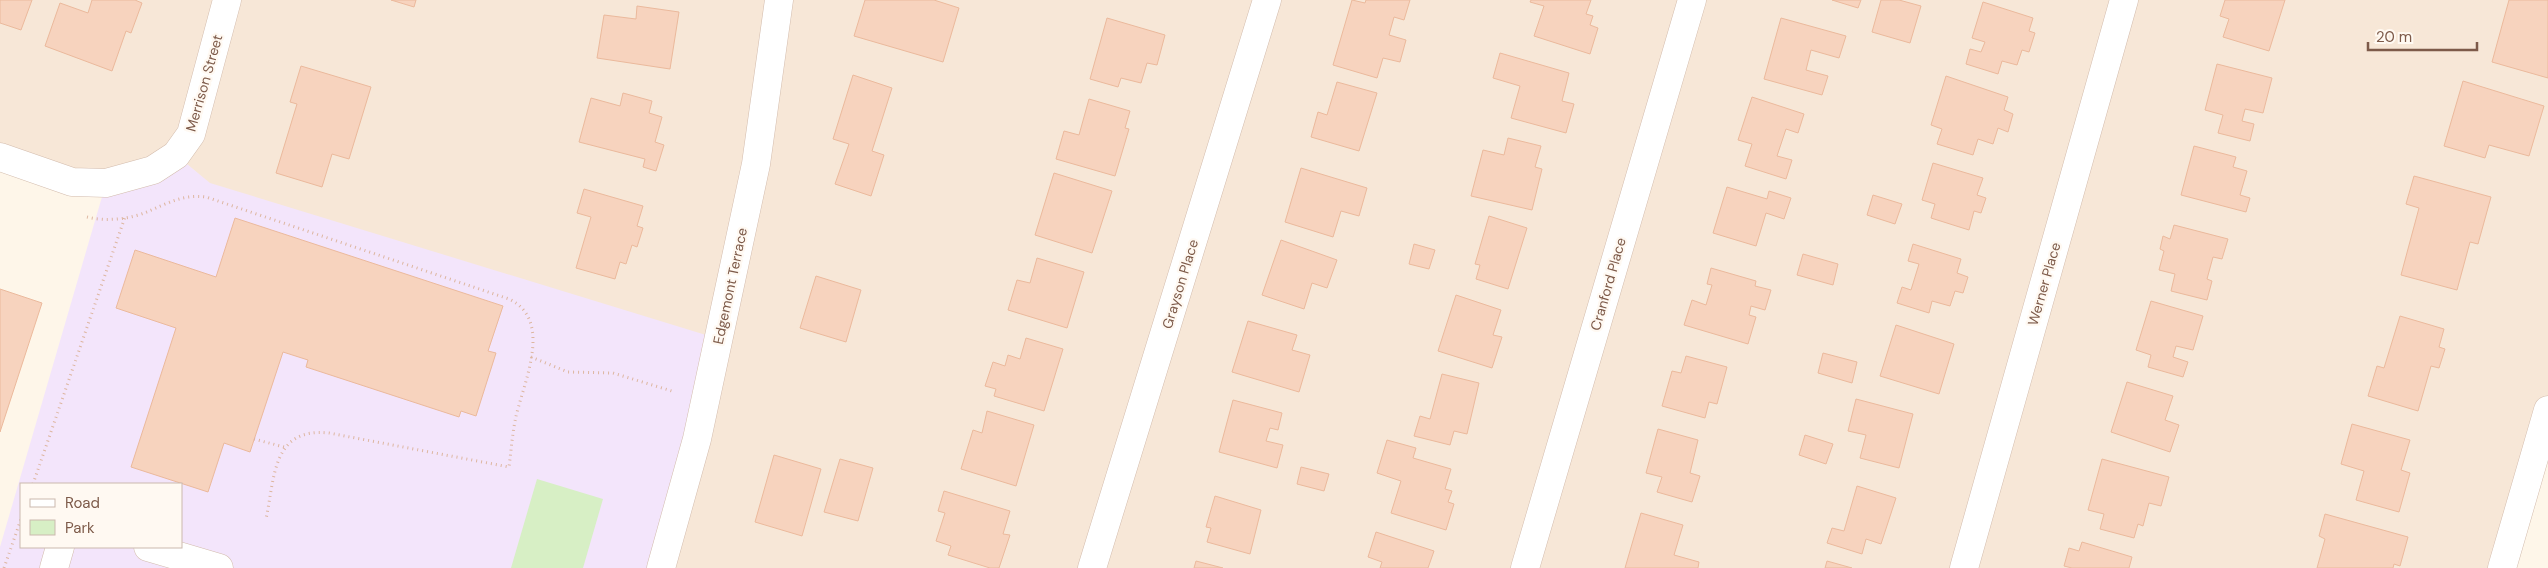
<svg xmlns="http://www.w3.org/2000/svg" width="2548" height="568" font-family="'DM Sans',sans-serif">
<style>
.residential{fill:#f7e7d7}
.education{fill:#f3e5fb;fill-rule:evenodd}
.green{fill:#d7efc5}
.building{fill:#f7d3be;stroke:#ebb99c}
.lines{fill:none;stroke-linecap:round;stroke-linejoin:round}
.minor-casing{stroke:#d3bcad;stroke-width:29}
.path{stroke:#ddb6a0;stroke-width:3;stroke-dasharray:1 4;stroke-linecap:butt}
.minor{stroke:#fff;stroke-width:28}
.labels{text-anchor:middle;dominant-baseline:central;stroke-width:4.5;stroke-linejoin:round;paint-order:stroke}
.street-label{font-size:14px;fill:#7d5a49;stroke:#fff9f2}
</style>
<rect width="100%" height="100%" fill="#fef6e9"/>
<!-- residential -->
<path class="residential" d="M 0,0 L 2548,0 L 2548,410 L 2502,568 L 661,568 L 176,155 L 106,183 L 0,157 Z"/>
<!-- education -->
<path class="education" d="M 176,155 L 210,183 L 719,339 L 661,568 L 0,568 L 0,547 L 106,183 ZM 21,484 L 181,484 L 181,547 L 21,547 Z"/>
<!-- green -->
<path class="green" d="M 537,479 L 603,499 L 583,568 L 511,568 Z"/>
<!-- building -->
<path class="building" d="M 0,0 L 32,0 L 21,30 L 0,23 Z
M 92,0 L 135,0 L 142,3 L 131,33 L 126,31 L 112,71 L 45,46 L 60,3 L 88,13 Z
M 391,0 L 416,0 L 414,7 Z
M 865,0 L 934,0 L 959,8 L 943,62 L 854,36 Z
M 1352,0 L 1365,3 L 1366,0 L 1410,0 L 1404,20 L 1394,17 L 1389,35 L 1406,40 L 1400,62 L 1383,58 L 1377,78 L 1333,65 Z
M 1531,0 L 1591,0 L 1586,14 L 1593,16 L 1590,25 L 1598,28 L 1590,54 L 1534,36 L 1544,6 L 1530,2 Z
M 1832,0 L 1861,0 L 1858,8 Z
M 1881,0 L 1899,0 L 1921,6 L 1910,43 L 1872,32 Z
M 2225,0 L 2285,0 L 2269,51 L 2223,37 L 2229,19 L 2220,16 Z
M 2509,0 L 2548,0 L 2548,78 L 2492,62 Z
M 1983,2 L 2033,18 L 2029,31 L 2035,33 L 2029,52 L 2022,50 L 2017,65 L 2002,61 L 1998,74 L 1966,64 L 1970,49 L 1981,52 L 1985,42 L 1972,38 Z
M 637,6 L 679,12 L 670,69 L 597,58 L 604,15 L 636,19 Z
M 1107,18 L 1165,35 L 1157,65 L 1147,63 L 1141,83 L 1121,78 L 1118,87 L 1090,79 Z
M 1781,18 L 1846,36 L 1839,58 L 1811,50 L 1806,70 L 1828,76 L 1822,95 L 1764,79 Z
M 1500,53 L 1569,73 L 1562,101 L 1574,104 L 1566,133 L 1511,118 L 1520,86 L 1493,78 Z
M 2217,64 L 2272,78 L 2263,113 L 2245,109 L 2242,121 L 2254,124 L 2250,141 L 2218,133 L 2223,115 L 2205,110 Z
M 301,66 L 371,87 L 349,159 L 332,154 L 322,187 L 276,173 L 297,104 L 290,102 Z
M 853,75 L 892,88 L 872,151 L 884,155 L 871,196 L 835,184 L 849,144 L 833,139 Z
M 1946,76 L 2008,97 L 2004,110 L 2013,114 L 2008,132 L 1998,128 L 1993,144 L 1978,139 L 1973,155 L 1937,144 L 1942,129 L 1931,125 Z
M 2463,81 L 2544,106 L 2529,156 L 2489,145 L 2485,158 L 2444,146 Z
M 1337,82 L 1377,93 L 1359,151 L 1311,137 L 1318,112 L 1327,115 Z
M 623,93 L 652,101 L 649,113 L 662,117 L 655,142 L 664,145 L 656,171 L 643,167 L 645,159 L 579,142 L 591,98 L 620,106 Z
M 1752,97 L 1804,114 L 1798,133 L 1786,129 L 1777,156 L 1792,160 L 1786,179 L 1745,166 L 1752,144 L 1738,140 Z
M 1089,99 L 1130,111 L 1125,128 L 1129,129 L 1115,176 L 1056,159 L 1064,131 L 1079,135 Z
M 1508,138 L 1541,146 L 1535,167 L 1542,169 L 1532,210 L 1471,196 L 1483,150 L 1504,155 Z
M 2194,146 L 2236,157 L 2233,167 L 2247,171 L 2240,195 L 2250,198 L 2246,212 L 2181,195 Z
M 1933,163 L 1983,178 L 1977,195 L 1986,198 L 1981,213 L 1974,211 L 1969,230 L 1931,218 L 1935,204 L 1922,200 Z
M 1301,168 L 1367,188 L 1359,216 L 1341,211 L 1333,237 L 1285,222 Z
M 1054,173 L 1112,191 L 1092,253 L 1035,235 Z
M 2414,176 L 2491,197 L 2478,244 L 2470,242 L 2457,290 L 2401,275 L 2419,208 L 2406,204 Z
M 1727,187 L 1767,199 L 1769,191 L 1791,198 L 1784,219 L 1766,213 L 1756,246 L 1713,233 Z
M 584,189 L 643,206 L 637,226 L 643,228 L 637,247 L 632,245 L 626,264 L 620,262 L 615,279 L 576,268 L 591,217 L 577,213 Z
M 1873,195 L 1902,204 L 1895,224 L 1867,215 Z
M 1489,216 L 1527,228 L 1508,289 L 1476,279 L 1480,265 L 1475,264 Z
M 235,218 L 503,306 L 488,351 L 496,353 L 476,416 L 461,411 L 459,417 L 306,367 L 308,360 L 283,352 L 250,452 L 224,443 L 208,492 L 131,467 L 176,328 L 116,308 L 135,250 L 216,277 Z
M 2174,225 L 2228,239 L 2222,259 L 2213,257 L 2207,279 L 2212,281 L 2207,300 L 2171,291 L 2175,274 L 2159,270 L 2164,251 L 2160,249 L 2163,236 L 2170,239 Z
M 1281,240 L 1337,260 L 1327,288 L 1312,283 L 1304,309 L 1262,295 Z
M 1414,244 L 1435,250 L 1429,269 L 1409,264 Z
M 1913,244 L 1961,259 L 1957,273 L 1968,277 L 1963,293 L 1955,291 L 1950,306 L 1932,301 L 1929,313 L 1897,303 L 1902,287 L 1911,290 L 1919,264 L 1908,261 Z
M 1803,254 L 1838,264 L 1833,285 L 1797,275 Z
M 1037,258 L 1084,272 L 1067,328 L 1008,310 L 1017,280 L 1030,283 Z
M 1711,268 L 1756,281 L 1755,286 L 1771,290 L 1765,310 L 1751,306 L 1749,315 L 1756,317 L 1748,344 L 1684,325 L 1692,300 L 1706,305 L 1712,285 L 1707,284 Z
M 816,276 L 861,290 L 846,342 L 800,328 Z
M 0,289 L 42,303 L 0,432 Z
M 1456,295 L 1501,310 L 1493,335 L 1502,337 L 1492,368 L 1438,351 Z
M 2151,301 L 2203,316 L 2193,350 L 2176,346 L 2173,357 L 2188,362 L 2183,377 L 2148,367 L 2151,355 L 2136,350 Z
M 2400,316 L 2444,329 L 2439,347 L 2445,349 L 2439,368 L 2431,366 L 2418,411 L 2368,396 L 2377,366 L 2384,368 Z
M 1248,321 L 1297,335 L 1292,350 L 1310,355 L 1299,392 L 1232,372 Z
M 1896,325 L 1954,344 L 1939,394 L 1880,376 Z
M 1026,338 L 1063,349 L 1044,411 L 994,396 L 996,389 L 985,386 L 993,362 L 1005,366 L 1008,355 L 1020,359 Z
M 1823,353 L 1857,362 L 1852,383 L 1818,373 Z
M 1686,356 L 1727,367 L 1717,404 L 1709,402 L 1705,418 L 1662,406 L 1672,371 L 1681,373 Z
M 1442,374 L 1479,383 L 1467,434 L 1454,431 L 1450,445 L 1414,436 L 1420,416 L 1430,419 Z
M 2127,382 L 2173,396 L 2165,420 L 2179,425 L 2170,452 L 2111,432 Z
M 1856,399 L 1913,414 L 1899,468 L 1860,458 L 1866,435 L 1848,431 Z
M 1233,400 L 1282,413 L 1278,430 L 1270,428 L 1266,441 L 1283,445 L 1277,468 L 1219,452 Z
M 987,411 L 1034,425 L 1016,486 L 961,469 L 973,430 L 982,433 Z
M 2352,424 L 2410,440 L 2401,470 L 2410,473 L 2399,512 L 2356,500 L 2364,471 L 2341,464 Z
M 1658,429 L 1698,440 L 1690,473 L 1700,476 L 1692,502 L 1657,492 L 1662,477 L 1646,473 Z
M 1805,435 L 1833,444 L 1826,464 L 1799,455 Z
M 1387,440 L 1416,448 L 1413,458 L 1451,469 L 1445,489 L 1452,491 L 1448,502 L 1454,504 L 1446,530 L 1391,513 L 1401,481 L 1377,473 Z
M 774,455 L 821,469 L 802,536 L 755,522 Z
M 840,459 L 873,468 L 858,521 L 824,512 Z
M 2102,459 L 2169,477 L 2161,506 L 2149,503 L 2143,526 L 2138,524 L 2134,538 L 2100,529 L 2104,514 L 2088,510 Z
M 1301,467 L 1329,474 L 1324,491 L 1297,484 Z
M 1857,486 L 1896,498 L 1881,544 L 1866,539 L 1862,554 L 1827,543 L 1832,528 L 1844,531 Z
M 944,491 L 1010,511 L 1003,534 L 1010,535 L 999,568 L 990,568 L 948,555 L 951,546 L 936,541 L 945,513 L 938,511 Z
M 1215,496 L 1261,510 L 1250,554 L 1207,542 L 1211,528 L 1206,527 Z
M 1641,513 L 1683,525 L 1674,555 L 1699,562 L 1698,568 L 1625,568 Z
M 2325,514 L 2408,537 L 2400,566 L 2394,564 L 2393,568 L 2317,568 L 2325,539 L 2319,536 Z
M 1376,532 L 1434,551 L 1428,568 L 1380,568 L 1382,562 L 1368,557 Z
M 2082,542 L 2132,557 L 2129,568 L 2072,568 L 2064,566 L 2069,548 L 2079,551 Z
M 1196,561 L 1223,568 L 1194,568 Z
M 1827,561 L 1852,568 L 1825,568 Z"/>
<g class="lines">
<!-- minor casing -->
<g class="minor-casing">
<path id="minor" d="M 0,157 L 72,182 L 106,183 L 153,170 L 176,155 L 191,134 L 227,0
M 148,547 L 219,568
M 54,568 L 60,547
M 661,568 L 697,439 L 756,164 L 779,0
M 1092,568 L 1267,0
M 1525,568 L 1692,0
M 1964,568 L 2124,0
M 2502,568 L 2548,410"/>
</g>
<!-- path -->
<path class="path" d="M 87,217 C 106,222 132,219 149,211 C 168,203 184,194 206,197 L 509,299 C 555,321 522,385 515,421 C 512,437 511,452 509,467 L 329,433 C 272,427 275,477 266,519
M 531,357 L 568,372 L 613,373 L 675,392
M 254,439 L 284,447
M 33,484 L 125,217
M 4,568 L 21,519"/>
<!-- minor -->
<use href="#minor" class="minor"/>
</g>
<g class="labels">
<!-- street labels -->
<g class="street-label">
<text transform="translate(204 83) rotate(-74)">Merrison Street</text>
<text transform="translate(1180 284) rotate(-73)">Grayson Place</text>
<text transform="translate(1608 284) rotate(-74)">Cranford Place</text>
<text transform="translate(2044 284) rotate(-74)">Werner Place</text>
<text transform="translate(730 286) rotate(-78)">Edgemont Terrace</text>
</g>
</g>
<!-- legend -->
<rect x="20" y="483" width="162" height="65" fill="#fff9f2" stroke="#cbb9ae"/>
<rect x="30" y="499" width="25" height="8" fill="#ffffff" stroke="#cbb9ae"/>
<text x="65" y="508" font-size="15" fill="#7d5a49">Road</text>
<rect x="30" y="520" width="25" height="15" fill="#d7efc5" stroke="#cbb9ae"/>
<text x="65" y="533" font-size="15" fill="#7d5a49">Park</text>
<!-- scale -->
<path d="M2368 42v8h109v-8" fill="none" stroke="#7d5a49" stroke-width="2.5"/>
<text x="2376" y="42" font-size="15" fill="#7d5a49" stroke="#fff9f2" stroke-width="4" paint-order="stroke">20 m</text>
</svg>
